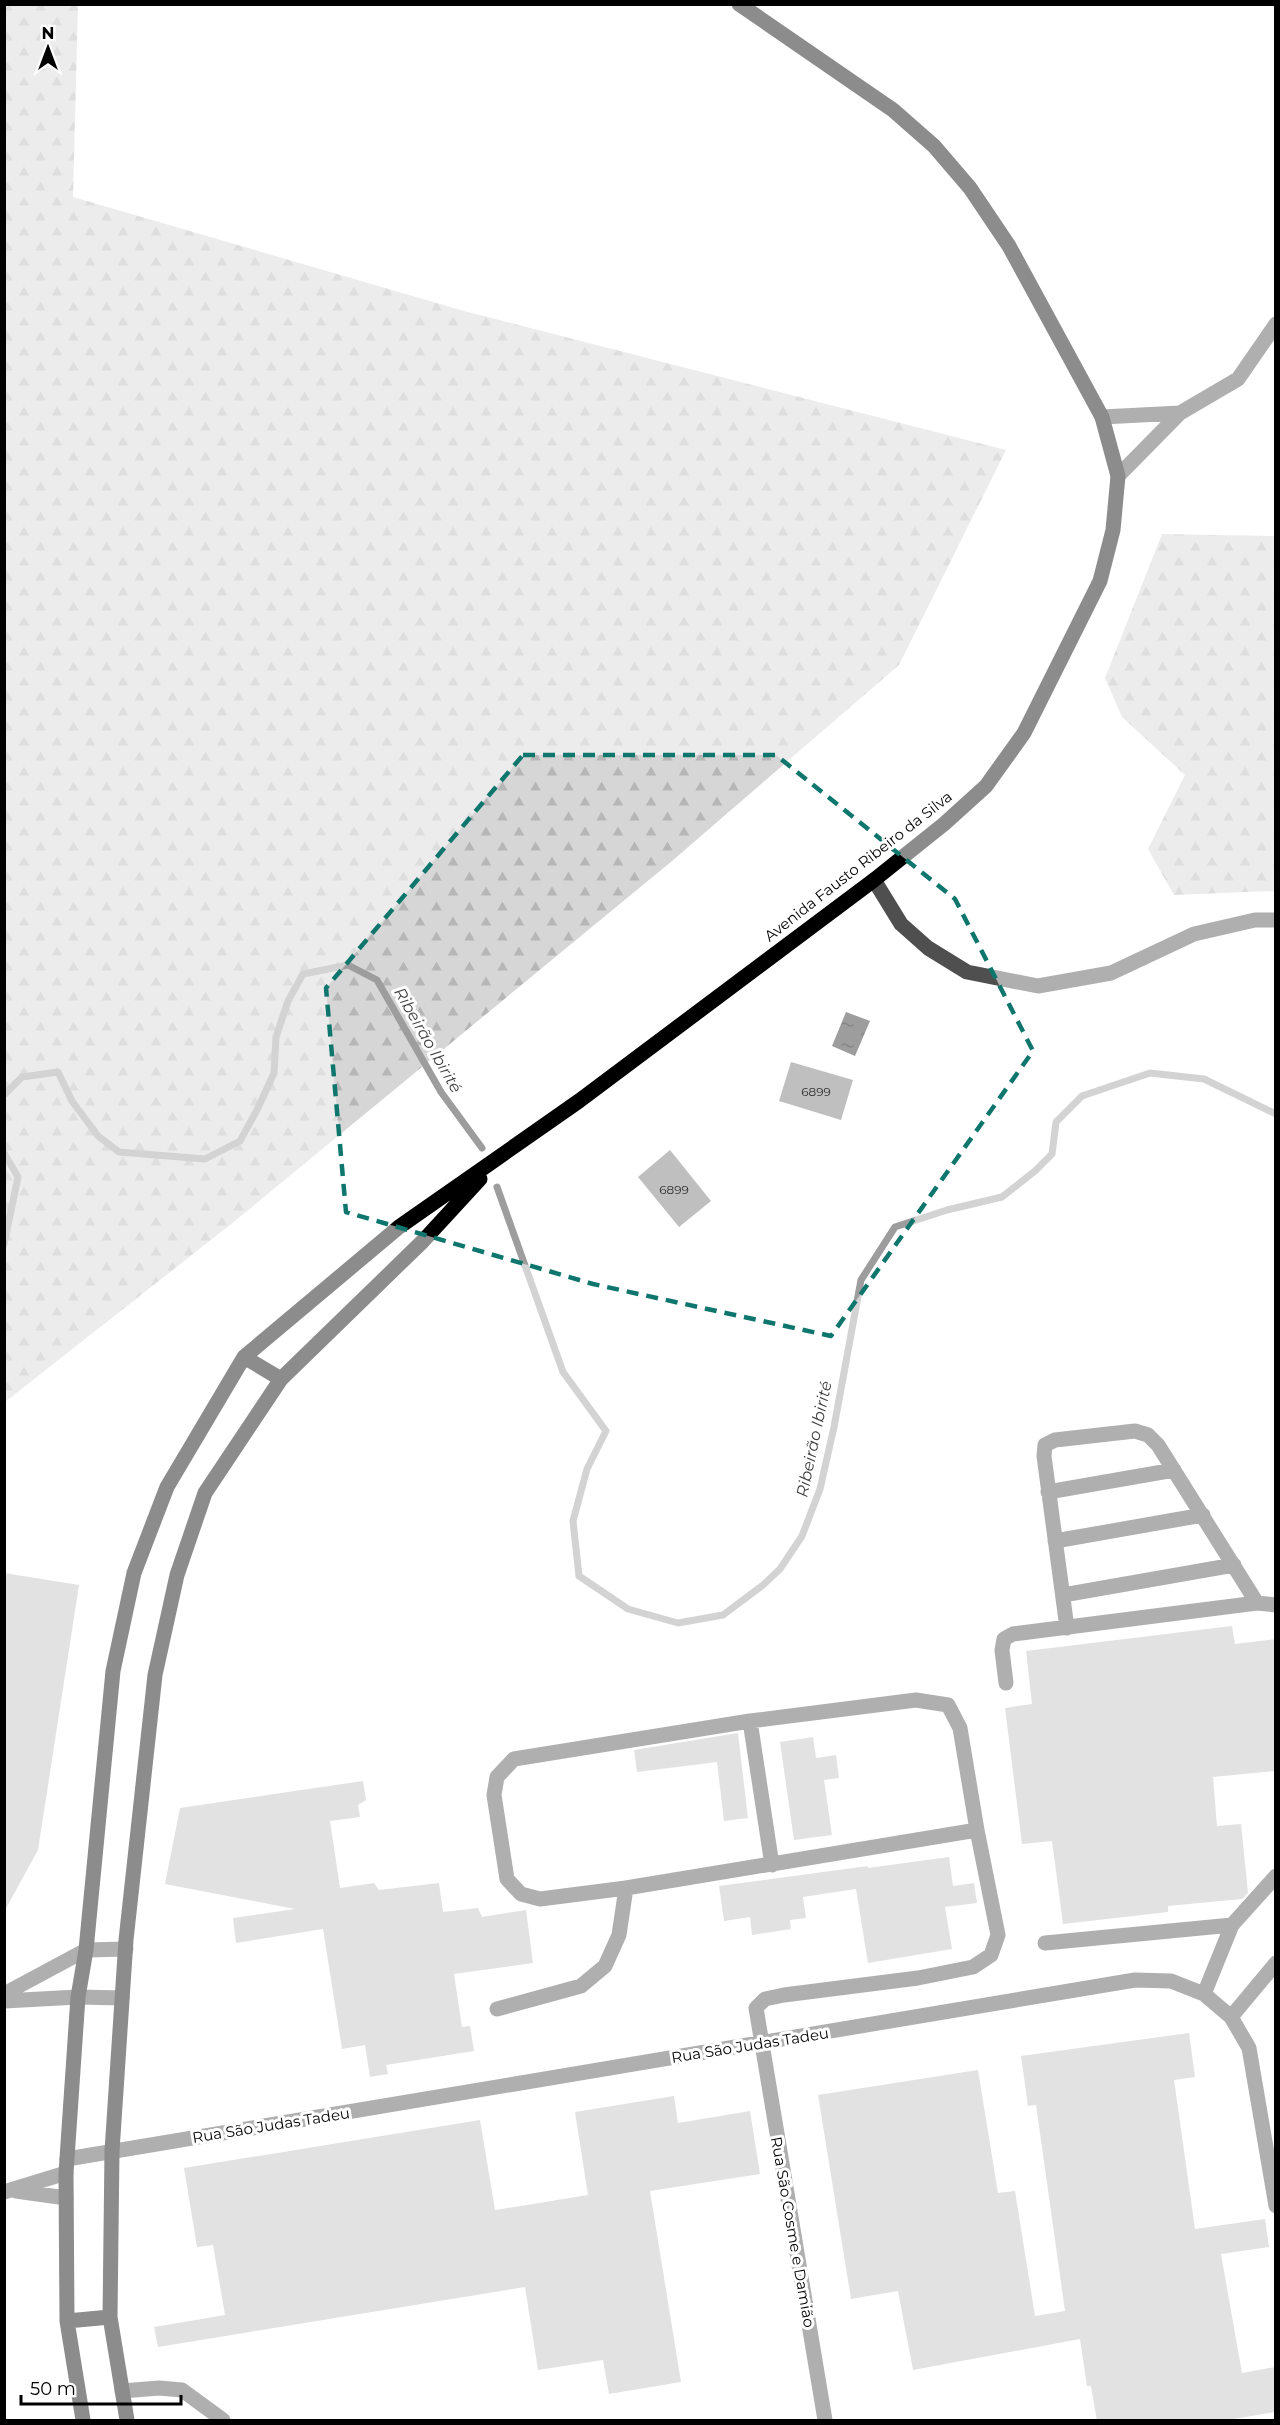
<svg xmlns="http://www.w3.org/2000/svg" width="1280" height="2425" font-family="Montserrat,sans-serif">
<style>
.forest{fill:url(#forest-firs)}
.water{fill:url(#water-ripples)}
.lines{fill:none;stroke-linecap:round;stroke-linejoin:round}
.stream{stroke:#9d9d9d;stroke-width:7}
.building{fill:#bfbfbf}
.minor{stroke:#4f4f4f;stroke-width:15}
.major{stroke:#000;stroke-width:15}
.marked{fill:none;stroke:#0f766e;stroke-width:4.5;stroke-dasharray:12 8;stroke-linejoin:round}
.labels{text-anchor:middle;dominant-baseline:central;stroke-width:6;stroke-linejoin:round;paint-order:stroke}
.number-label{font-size:12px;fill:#303030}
.street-label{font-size:15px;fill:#000;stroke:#fff}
.water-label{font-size:16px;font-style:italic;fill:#3e3e3e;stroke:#fff}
</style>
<defs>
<pattern id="forest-firs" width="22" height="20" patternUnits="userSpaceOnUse" patternTransform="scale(1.5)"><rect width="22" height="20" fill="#d6d6d6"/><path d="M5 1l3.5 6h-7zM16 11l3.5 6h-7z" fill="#b6b6b6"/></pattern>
<pattern id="water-ripples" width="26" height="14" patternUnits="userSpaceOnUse" patternTransform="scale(1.5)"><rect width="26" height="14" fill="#9d9d9d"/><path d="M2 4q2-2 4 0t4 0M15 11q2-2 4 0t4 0" fill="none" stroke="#858585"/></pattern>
</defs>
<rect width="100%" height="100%" fill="#fff"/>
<!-- forest -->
<path class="forest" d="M 5,4 L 78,5 L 73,197 L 464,311 L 1006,450 L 899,665 L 672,861 L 235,1221 L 5,1402 Z
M 1162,534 L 1275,536 L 1275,891 L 1174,895 L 1148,849 L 1185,775 L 1122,717 L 1105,678 Z"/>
<!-- water -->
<path class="water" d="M 846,1012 L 870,1021 L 855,1056 L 832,1046 Z"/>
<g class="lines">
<!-- stream -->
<path class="stream" d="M 4,1095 L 22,1077 L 58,1072 L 72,1101 L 98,1136 L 119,1152 L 205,1159 L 240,1141 L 257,1110 L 274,1073 L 276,1037 L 288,1001 L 303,974 L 348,965 L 377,980 L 441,1092 L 482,1148
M 4,1153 L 18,1177 L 4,1244
M 497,1187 L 563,1372 L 606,1431 L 587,1469 L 573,1521 L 579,1576 L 628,1609 L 678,1623 L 723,1615 L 763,1585 L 780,1569 L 802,1536 L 820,1489 L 834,1427 L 861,1280 L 895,1227 L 947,1210 L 1002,1197 L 1035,1171 L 1052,1154 L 1056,1122 L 1082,1096 L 1150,1073 L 1204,1079 L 1276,1114"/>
</g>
<!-- building -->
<path class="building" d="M 791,1062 L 853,1080 L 841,1120 L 779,1101 Z
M 670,1150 L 711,1201 L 679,1227 L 638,1177 Z
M 4,1573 L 79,1585 L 38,1850 L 4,1912 Z
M 1232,1626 L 1235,1644 L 1275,1639 L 1275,1771 L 1213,1777 L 1217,1826 L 1241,1824 L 1248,1893 L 1242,1899 L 1168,1906 L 1168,1912 L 1063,1924 L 1052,1841 L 1022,1844 L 1005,1708 L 1032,1704 L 1026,1651 Z
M 738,1733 L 748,1818 L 724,1821 L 717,1762 L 637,1772 L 634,1750 Z
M 813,1737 L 816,1758 L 836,1755 L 839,1778 L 824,1780 L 832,1835 L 794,1840 L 780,1742 Z
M 363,1781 L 366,1800 L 358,1805 L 360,1817 L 330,1821 L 340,1888 L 374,1883 L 379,1890 L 439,1883 L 443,1912 L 478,1908 L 482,1917 L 526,1910 L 533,1963 L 454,1974 L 462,2027 L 470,2026 L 474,2051 L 386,2065 L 388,2074 L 370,2077 L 365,2045 L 342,2049 L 323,1929 L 236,1943 L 233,1918 L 295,1909 L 165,1884 L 180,1808 Z
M 949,1857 L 953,1886 L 974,1883 L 977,1903 L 945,1907 L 952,1949 L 868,1963 L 856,1889 L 803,1897 L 806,1918 L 790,1920 L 791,1929 L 752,1935 L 750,1917 L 724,1921 L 719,1886 L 868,1866 L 868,1868 Z
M 1189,2033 L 1195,2077 L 1174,2080 L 1195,2229 L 1265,2219 L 1269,2247 L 1221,2254 L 1242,2373 L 1275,2367 L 1275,2412 L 1222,2421 L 1097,2421 L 1091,2386 L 1087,2386 L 1080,2339 L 913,2370 L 898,2291 L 851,2299 L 818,2095 L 978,2070 L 998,2193 L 1015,2191 L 1035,2316 L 1065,2311 L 1036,2105 L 1028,2106 L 1021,2056 Z
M 674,2096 L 678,2123 L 750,2111 L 760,2174 L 650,2191 L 681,2382 L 609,2394 L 603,2360 L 538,2370 L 525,2287 L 158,2347 L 154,2327 L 225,2315 L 213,2245 L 197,2247 L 184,2168 L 480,2120 L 495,2210 L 588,2195 L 575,2112 Z"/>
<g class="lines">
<!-- minor -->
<path class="minor" d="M 1102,417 L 1180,413
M 1118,476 L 1180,413 L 1238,379 L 1276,324
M 874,880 L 901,924 L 928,948 L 967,972 L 1038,986 L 1111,973 L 1194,934 L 1255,920 L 1276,920
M 1048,1492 L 1174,1470
M 1055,1541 L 1203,1515
M 1063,1595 L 1234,1565
M 1067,1628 L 1044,1456 L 1045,1445 L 1055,1440 L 1135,1431 L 1148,1435 L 1158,1445 L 1257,1603
M 1006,1683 L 1002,1650 L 1004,1639 L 1013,1634 L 1257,1603 L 1276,1605
M 750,1721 L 772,1865
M 626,1888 L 540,1899 L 521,1894 L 507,1879 L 494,1795 L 497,1777 L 514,1759 L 750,1721 L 916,1700 L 948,1705 L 960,1728 L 977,1830
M 1045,1943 L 1232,1925
M 4,1994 L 86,1950 L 126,1949
M 1204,1994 L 1232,1925 L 1276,1876
M 4,2001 L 78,1997 L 122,1998
M 497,2009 L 581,1986 L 605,1966 L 619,1935 L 626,1888 L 977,1830 L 998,1935 L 991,1955 L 973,1967 L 918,1978 L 784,1995 L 765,1999 L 756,2008 L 825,2420
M 1231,2017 L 1276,1963
M 67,2159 L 1135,1980 L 1171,1981 L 1204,1994 L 1231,2017 L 1249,2048 L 1276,2206
M 16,2191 L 66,2198
M 4,2192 L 66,2173
M 122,2391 L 159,2388 L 182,2390 L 223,2420"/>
<!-- major -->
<path class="major" d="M 244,1357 L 281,1379
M 67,2321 L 110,2317
M 83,2420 L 67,2321 L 66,2173 L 78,1997 L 86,1950 L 113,1671 L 134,1573 L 167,1487 L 244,1357 L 399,1227 L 579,1101 L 874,880 L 944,824 L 986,786 L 1024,733 L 1100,581 L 1113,530 L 1118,476 L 1102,417 L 1009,246 L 970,188 L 934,146 L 893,110 L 739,4
M 127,2420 L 110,2317 L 112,2151 L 126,1940 L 155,1675 L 177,1575 L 205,1493 L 281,1379 L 423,1241 L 480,1179"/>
</g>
<!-- marked area -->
<path d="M0 0H1280V2425H0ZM 523,755 L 776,755 L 955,899 L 1033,1051 L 831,1336 L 593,1284 L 346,1212 L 326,988 Z" fill="#fff" fill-opacity=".55" fill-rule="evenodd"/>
<path class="marked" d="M 523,755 L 776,755 L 955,899 L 1033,1051 L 831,1336 L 593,1284 L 346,1212 L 326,988 Z"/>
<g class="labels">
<!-- number labels -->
<g class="number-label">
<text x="816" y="1091">6899</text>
<text x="674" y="1189">6899</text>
</g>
<!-- street labels -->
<g class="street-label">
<text transform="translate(858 866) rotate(-38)">Avenida Fausto Ribeiro da Silva</text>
<text transform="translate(750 2045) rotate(-9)">Rua São Judas Tadeu</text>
<text transform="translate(271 2125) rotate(-9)">Rua São Judas Tadeu</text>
<text transform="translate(793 2232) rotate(80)">Rua São Cosme e Damião</text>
</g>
<!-- water labels -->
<g class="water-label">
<text transform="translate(428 1040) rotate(60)">Ribeirão Ibirité</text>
<text transform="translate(814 1439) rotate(-78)">Ribeirão Ibirité</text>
</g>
</g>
<!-- border -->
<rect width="1280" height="2425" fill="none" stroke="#000000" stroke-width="12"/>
<!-- north arrow -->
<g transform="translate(48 48)" stroke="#ffffff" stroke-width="4.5" paint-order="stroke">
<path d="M0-4.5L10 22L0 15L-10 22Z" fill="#000000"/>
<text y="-9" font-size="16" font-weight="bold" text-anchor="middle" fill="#000000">N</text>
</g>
<!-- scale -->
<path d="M21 2395v9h160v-9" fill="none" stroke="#000000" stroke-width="3"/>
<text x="30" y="2395" font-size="18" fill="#000000" stroke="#ffffff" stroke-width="4.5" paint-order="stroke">50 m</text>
</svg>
